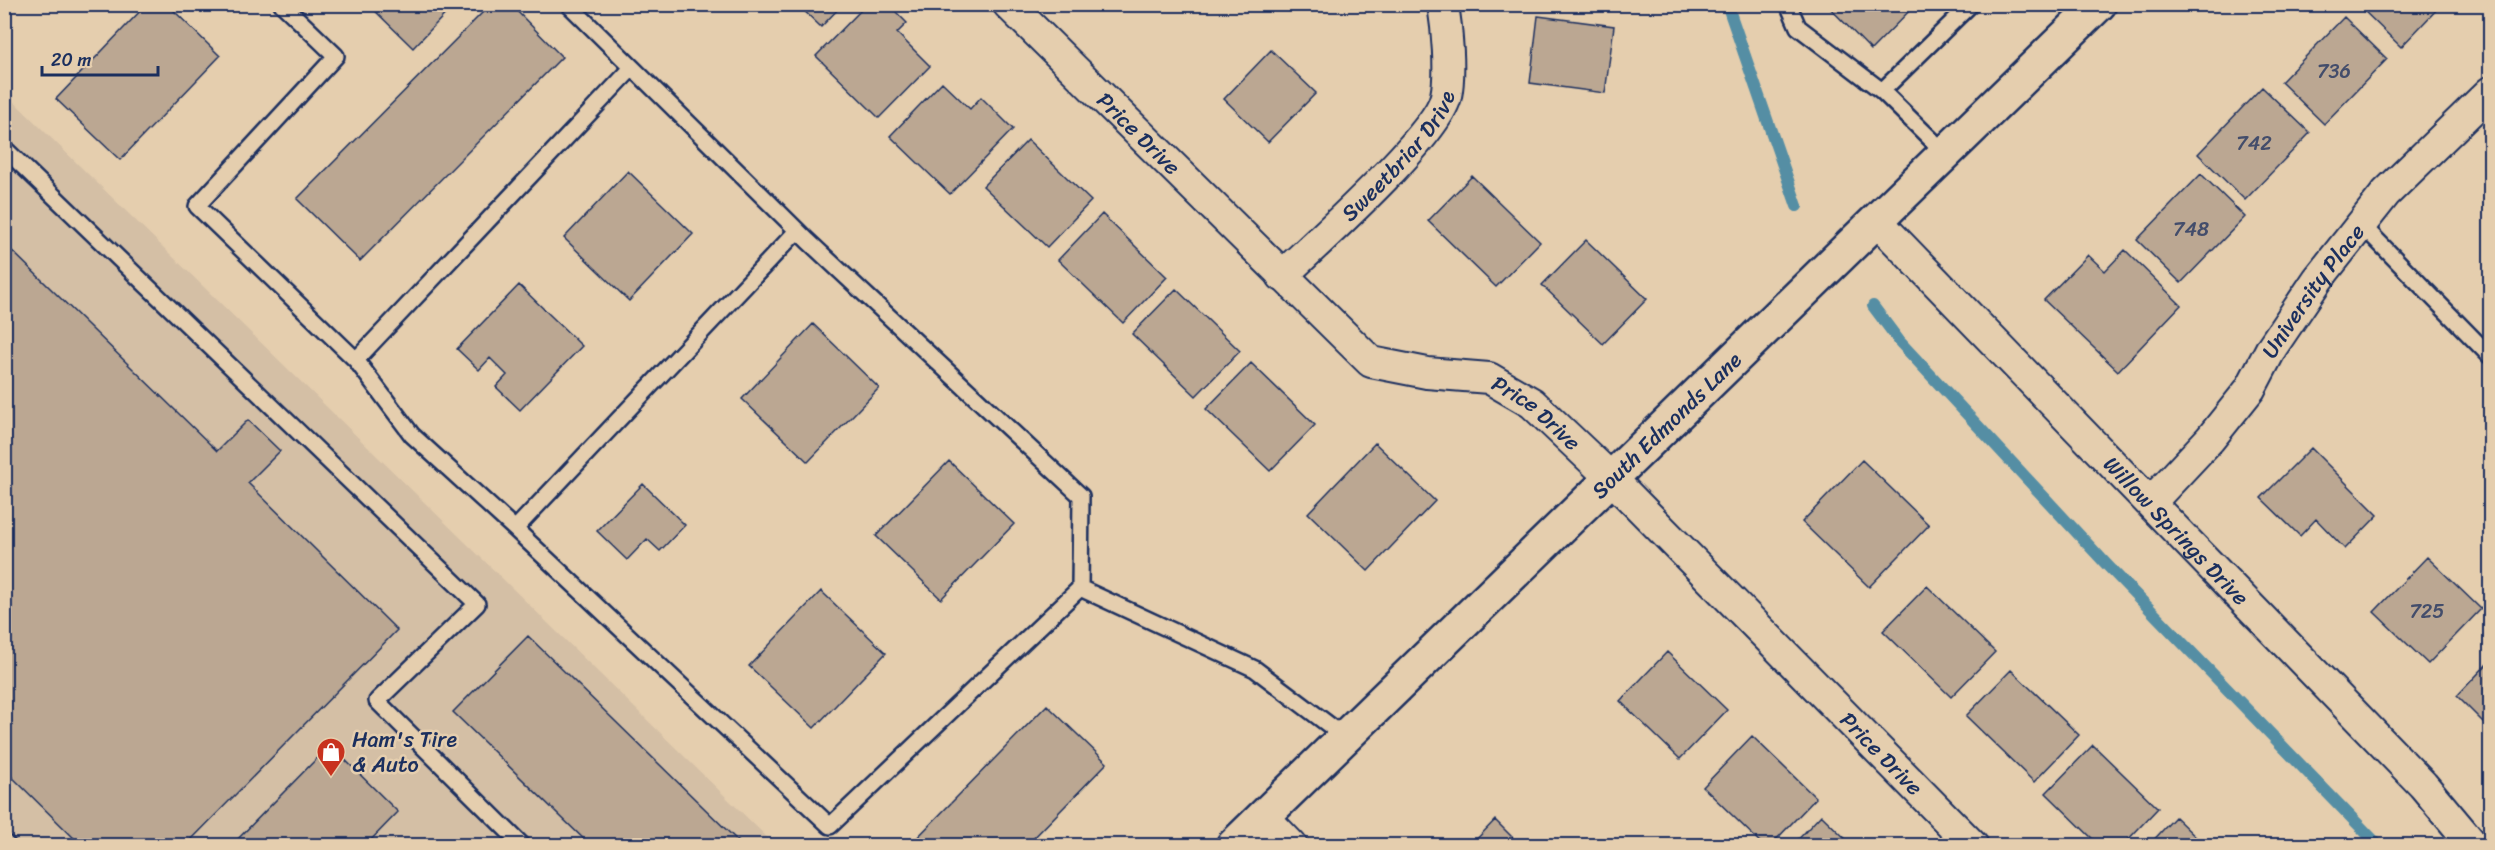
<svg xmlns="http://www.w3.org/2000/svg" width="2495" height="850" font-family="Sriracha,sans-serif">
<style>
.built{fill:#d4bfa5}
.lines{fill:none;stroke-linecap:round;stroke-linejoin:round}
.stream{stroke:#558ea4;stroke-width:12}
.building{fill:#bba792;stroke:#1b2f5e;stroke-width:1.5}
.service-casing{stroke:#1b2f5e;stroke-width:20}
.minor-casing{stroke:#1b2f5e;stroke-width:34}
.tertiary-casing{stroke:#1b2f5e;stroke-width:38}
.service{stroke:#e5ceae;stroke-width:15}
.minor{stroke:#e5ceae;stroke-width:30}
.tertiary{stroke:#e5ceae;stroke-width:33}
.labels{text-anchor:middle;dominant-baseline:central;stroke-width:5;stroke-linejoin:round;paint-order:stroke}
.number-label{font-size:20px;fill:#434d6b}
.street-label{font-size:22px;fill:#1b2f5e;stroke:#e5ceae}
.poi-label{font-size:22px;fill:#1b2f5e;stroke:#e5ceae;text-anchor:start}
</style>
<rect width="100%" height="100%" fill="#e5ceae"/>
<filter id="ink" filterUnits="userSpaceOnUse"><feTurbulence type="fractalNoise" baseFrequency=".0167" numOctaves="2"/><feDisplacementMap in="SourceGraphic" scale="12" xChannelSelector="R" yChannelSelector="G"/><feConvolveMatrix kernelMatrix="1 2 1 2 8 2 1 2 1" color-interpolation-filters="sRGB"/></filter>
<g filter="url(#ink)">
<!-- built -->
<path class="built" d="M 4,92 L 334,414 L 775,845 L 5,845 Z"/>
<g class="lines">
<!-- stream -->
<path class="stream" d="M 1727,4 L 1797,206
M 1873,306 L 1900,342 L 2108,566 L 2379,846"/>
</g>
<!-- building -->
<path class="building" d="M 147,4 L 167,4 L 220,56 L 120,160 L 56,99 Z
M 368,4 L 455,4 L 413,48 Z
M 491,4 L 510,4 L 562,57 L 360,261 L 297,199 Z
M 797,4 L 843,4 L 821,27 Z
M 867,4 L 888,4 L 907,23 L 897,33 L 930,66 L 879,118 L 816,56 Z
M 1826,4 L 1916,4 L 1871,50 Z
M 2357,4 L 2442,4 L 2401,47 Z
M 1538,16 L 1614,26 L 1605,93 L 1530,83 Z
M 2344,17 L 2387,59 L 2324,124 L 2281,82 Z
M 1271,50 L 1316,93 L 1268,142 L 1224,99 Z
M 942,82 L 970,109 L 981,97 L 1013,129 L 950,194 L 890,136 Z
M 2262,87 L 2310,133 L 2245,200 L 2198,154 Z
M 1028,140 L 1091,201 L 1047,247 L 983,186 Z
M 628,171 L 693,234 L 629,301 L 564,238 Z
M 2201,174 L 2245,217 L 2181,283 L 2137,240 Z
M 1472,176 L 1540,242 L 1496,287 L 1428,221 Z
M 1102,214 L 1167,277 L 1123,323 L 1058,260 Z
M 1586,240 L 1647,299 L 1603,344 L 1542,285 Z
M 4,243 L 217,451 L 248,420 L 280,451 L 248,483 L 397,630 L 185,846 L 82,846 L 4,769 Z
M 2125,250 L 2181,305 L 2118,371 L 2044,300 L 2088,255 L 2105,271 Z
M 519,285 L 582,346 L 520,410 L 496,387 L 507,375 L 490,358 L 479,370 L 457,349 Z
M 1176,289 L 1240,351 L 1196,396 L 1132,334 Z
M 813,324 L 879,388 L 808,462 L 742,399 Z
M 1251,363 L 1315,425 L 1270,471 L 1206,409 Z
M 1375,443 L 1435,501 L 1368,571 L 1308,513 Z
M 2311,448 L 2378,515 L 2345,549 L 2316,519 L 2300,536 L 2261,498 Z
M 1862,460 L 1929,525 L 1869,587 L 1802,522 Z
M 949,461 L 1014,524 L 941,599 L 876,536 Z
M 643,484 L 685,525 L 660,551 L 647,539 L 627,560 L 597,531 Z
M 2427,557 L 2481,609 L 2428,664 L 2374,612 Z
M 1927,586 L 1995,652 L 1951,697 L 1883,631 Z
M 821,591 L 886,653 L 814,728 L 749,666 Z
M 528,636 L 743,846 L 591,846 L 453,712 Z
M 1667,652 L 1727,710 L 1680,759 L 1620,701 Z
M 2490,661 L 2490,729 L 2457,696 Z
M 2011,670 L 2079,735 L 2034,782 L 1966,716 Z
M 1047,705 L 1107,763 L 1026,846 L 909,846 Z
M 1752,736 L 1816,798 L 1770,846 L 1764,846 L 1703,787 Z
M 330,745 L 398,812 L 365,846 L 231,846 Z
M 2093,745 L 2158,808 L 2122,846 L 2100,846 L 2046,793 Z
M 1821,815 L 1853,846 L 1792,846 Z
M 2175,817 L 2205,846 L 2148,846 Z
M 1495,820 L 1521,846 L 1470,846 Z"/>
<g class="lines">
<!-- service casing -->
<g class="service-casing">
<path id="service" d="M 282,4 L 336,56 L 197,206 L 356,360 L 412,435 L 515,529 L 830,826 L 1080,588 L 1081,496 L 808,241 L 568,4
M 1788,4 L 1798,27 L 1882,91
M 4,148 L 477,604 L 377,701 L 523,846
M 1945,153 L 1882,91 L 1971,4
M 2362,225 L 2490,356
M 356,360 L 632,68
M 515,529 L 797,231
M 1080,588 L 1255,669 L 1345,737
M 4,842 L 8,846"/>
</g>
<!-- minor casing -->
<g class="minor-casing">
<g id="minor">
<path id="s1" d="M 1008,4 L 1371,362 L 1427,373 L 1489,378 L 1532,403 L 1610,477 L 1973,846"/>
<path id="s2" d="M 1876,220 L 2423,785 L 2474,846"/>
<path id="s3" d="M 1282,276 C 1315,244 1439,134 1446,96 C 1451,72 1447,29 1443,4"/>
<path id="s4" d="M 2151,502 L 2210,439 L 2250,389 L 2272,347 L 2318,279 L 2386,193 L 2490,92"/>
<path d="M 1263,816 L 1292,846"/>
</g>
</g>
<!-- tertiary casing -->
<g class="tertiary-casing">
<g id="tertiary">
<path id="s5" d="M 1233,846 L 2099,4"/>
</g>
</g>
<!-- service -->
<use href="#service" class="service"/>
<!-- minor -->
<use href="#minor" class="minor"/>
<!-- tertiary -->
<use href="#tertiary" class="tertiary"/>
</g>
</g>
<!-- icons -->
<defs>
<g id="shop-pin" transform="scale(1.5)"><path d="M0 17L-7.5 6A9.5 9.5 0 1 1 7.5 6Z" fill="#c8321e" stroke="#e5ceae"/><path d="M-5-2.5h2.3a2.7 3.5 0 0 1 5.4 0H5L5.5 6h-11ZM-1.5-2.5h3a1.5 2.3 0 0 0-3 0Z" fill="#fff"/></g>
</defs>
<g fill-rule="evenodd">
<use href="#shop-pin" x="331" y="752"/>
</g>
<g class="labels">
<!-- number labels -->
<g class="number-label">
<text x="2334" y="71">736</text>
<text x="2254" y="143">742</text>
<text x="2191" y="229">748</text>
<text x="2427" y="611">725</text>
</g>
<!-- street labels -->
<g class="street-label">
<text stroke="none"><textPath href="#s1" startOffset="184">Price Drive</textPath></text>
<text stroke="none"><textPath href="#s3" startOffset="168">Sweetbriar Drive</textPath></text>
<text stroke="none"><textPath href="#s4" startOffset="267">University Place</textPath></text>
<text stroke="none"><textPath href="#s1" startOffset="688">Price Drive</textPath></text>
<text stroke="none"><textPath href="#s5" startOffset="604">South Edmonds Lane</textPath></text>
<text stroke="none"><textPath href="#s2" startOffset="432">Willow Springs Drive</textPath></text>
<text stroke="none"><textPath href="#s1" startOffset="1174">Price Drive</textPath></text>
</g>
<!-- poi labels -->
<g class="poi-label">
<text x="352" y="739">Ham's Tire<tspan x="352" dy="25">&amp; Auto</tspan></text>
</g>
</g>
<!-- margin -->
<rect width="2495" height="850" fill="none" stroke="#e5ceae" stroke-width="24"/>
<rect x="12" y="12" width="2471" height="826" fill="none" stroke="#1b2f5e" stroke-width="2" filter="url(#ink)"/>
<!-- scale -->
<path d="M42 66v9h116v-9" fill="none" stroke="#1b2f5e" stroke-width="3"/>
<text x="51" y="66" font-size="18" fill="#1b2f5e" stroke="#e5ceae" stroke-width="4.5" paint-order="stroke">20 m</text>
</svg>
